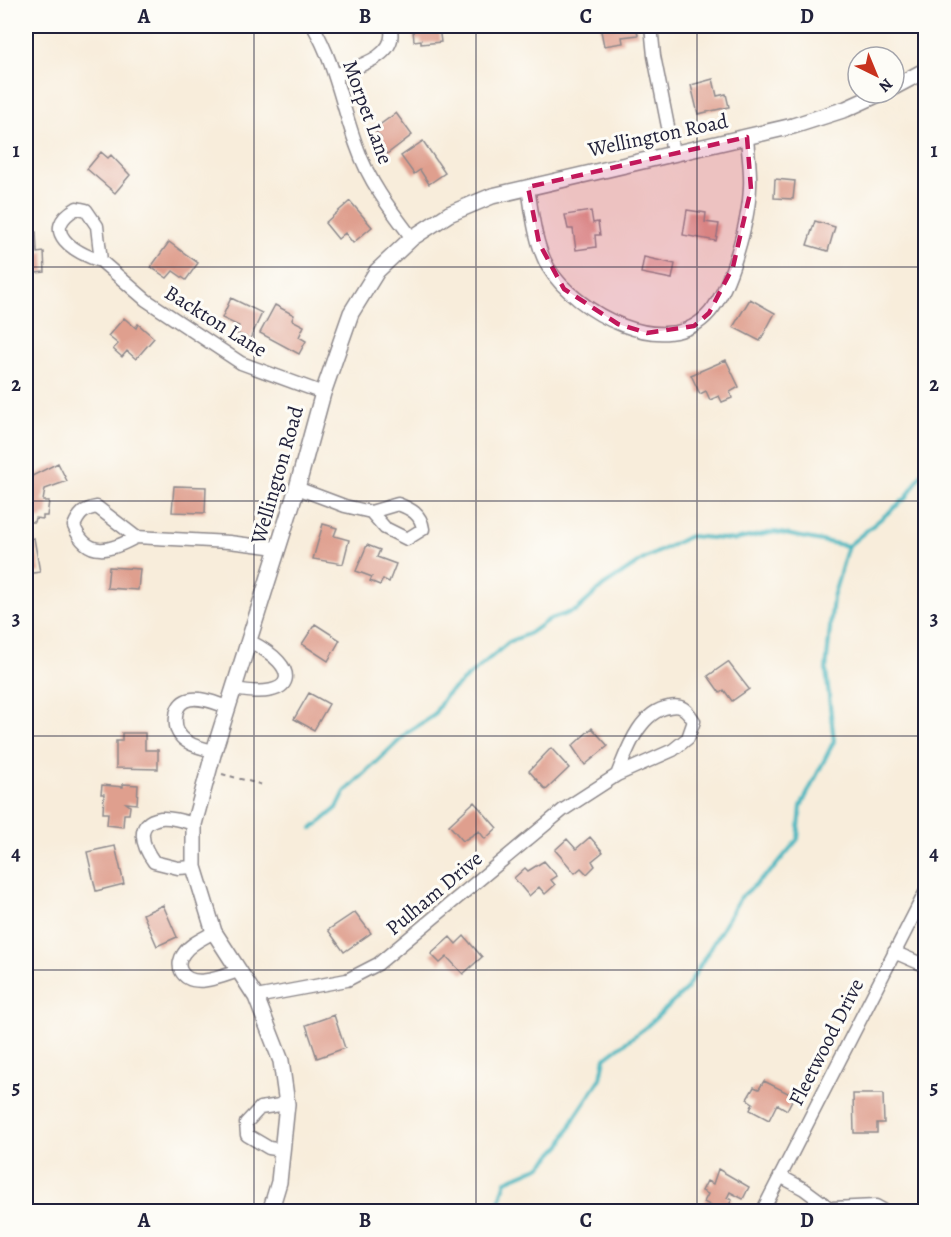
<svg xmlns="http://www.w3.org/2000/svg" width="951" height="1237" font-family="Alegreya,serif">
<style>
.lines{fill:none;stroke-linecap:round;stroke-linejoin:round}
.stream{stroke:#47b6bf;stroke-width:4}
.building{fill:#df9f8e}
.minor-casing{stroke:#8d888b;stroke-width:15}
.tertiary-casing{stroke:#8d888b;stroke-width:18}
.path{stroke:#8d888b;stroke-width:2;stroke-dasharray:4.5 4.5;stroke-linecap:butt}
.minor{stroke:#fff;stroke-width:12}
.tertiary{stroke:#fff;stroke-width:15}
.marked{fill:#c2185b;fill-opacity:0.2;stroke:#c2185b;stroke-width:4.5;stroke-dasharray:12 8;stroke-linejoin:round}
.grid{fill:none;stroke:#22223b;stroke-width:1.5;stroke-opacity:0.55}
.labels{text-anchor:middle;dominant-baseline:central;stroke-width:6;stroke-linejoin:round;paint-order:stroke}
.street-label{font-size:21px;fill:#22223b;stroke:#fdfcf7}
.neatline{fill:none;stroke:#22223b;stroke-width:2}
.grid-label{font-size:20px;text-anchor:middle;font-weight:bold;fill:#22223b}
</style>
<rect width="100%" height="100%" fill="#fdfcf7"/>
<filter id="ink" filterUnits="userSpaceOnUse"><feTurbulence type="fractalNoise" baseFrequency=".0167" numOctaves="2"/><feDisplacementMap in="SourceGraphic" scale="12" xChannelSelector="R" yChannelSelector="G"/><feConvolveMatrix kernelMatrix="1 2 1 2 8 2 1 2 1" color-interpolation-filters="sRGB"/></filter>
<filter id="wash" filterUnits="userSpaceOnUse"><feTurbulence type="fractalNoise" baseFrequency=".008" numOctaves="4" result="noise"/><feDisplacementMap in="SourceGraphic" scale="24" xChannelSelector="R" yChannelSelector="G"/><feGaussianBlur stdDeviation="1.35" result="paint"/><feColorMatrix in="noise" values="0 0 0 0 0 0 0 0 0 0 0 0 0 0 0 0 0 1.4 0 .05"/><feComposite in="paint" operator="in"/></filter>
<g filter="url(#wash)">
<rect width="100%" height="100%" fill="#f8eddb"/>
<g class="lines">
<!-- stream -->
<path class="stream" d="M 312,829 L 337,808 L 345,792 L 408,732 L 433,716 L 446,695 L 509,642 L 530,633 L 548,620 L 577,610 L 603,586 L 644,559 L 690,536 L 734,540 L 775,532 L 848,546
M 487,1212 L 500,1201 L 506,1181 L 541,1166 L 561,1145 L 575,1117 L 601,1078 L 605,1058 L 646,1027 L 685,991 L 740,898 L 773,869 L 798,839 L 801,806 L 834,741 L 826,670 L 833,597 L 848,546 L 906,498 L 926,467"/>
</g>
<g id="blocks">
<!-- building -->
<path class="building" d="M 416,26 L 439,27 L 441,42 L 421,44 L 421,40 L 414,41 L 413,30 L 416,30 Z
M 600,26 L 636,26 L 638,35 L 622,37 L 623,43 L 604,46 Z
M 713,79 L 717,96 L 726,94 L 729,107 L 698,114 L 691,85 Z
M 396,113 L 412,135 L 387,154 L 377,141 L 381,138 L 374,129 Z
M 423,141 L 445,173 L 429,184 L 420,170 L 414,174 L 401,156 Z
M 101,152 L 108,158 L 111,155 L 130,175 L 115,193 L 87,169 Z
M 775,179 L 795,181 L 793,199 L 774,198 Z
M 350,201 L 372,227 L 353,243 L 345,233 L 338,239 L 325,223 Z
M 687,210 L 706,213 L 705,222 L 719,224 L 716,241 L 683,235 Z
M 591,211 L 593,223 L 598,222 L 600,235 L 595,235 L 596,247 L 576,250 L 573,229 L 568,229 L 565,215 Z
M 815,221 L 835,227 L 828,251 L 807,245 Z
M 36,232 L 37,253 L 44,252 L 45,272 L 26,274 L 26,233 Z
M 169,242 L 198,263 L 186,280 L 173,271 L 167,278 L 151,267 Z
M 644,257 L 675,264 L 672,279 L 641,273 Z
M 231,298 L 262,313 L 250,339 L 236,333 L 239,326 L 222,318 Z
M 750,299 L 775,313 L 760,341 L 733,327 Z
M 275,305 L 294,315 L 292,320 L 304,326 L 299,337 L 306,341 L 299,354 L 260,333 Z
M 124,318 L 136,328 L 138,324 L 154,338 L 136,359 L 127,351 L 122,357 L 113,349 L 118,344 L 108,336 Z
M 726,360 L 739,387 L 730,392 L 732,398 L 722,402 L 719,396 L 710,400 L 706,391 L 700,394 L 691,375 Z
M 58,463 L 67,481 L 45,489 L 43,501 L 49,501 L 47,516 L 43,516 L 43,519 L 35,518 L 34,522 L 26,522 L 26,488 L 30,488 L 32,476 Z
M 174,486 L 206,487 L 205,513 L 172,512 Z
M 323,524 L 337,528 L 334,536 L 349,540 L 343,564 L 313,559 Z
M 34,538 L 40,572 L 26,574 L 26,540 Z
M 367,545 L 380,550 L 377,557 L 396,564 L 389,582 L 383,579 L 380,585 L 370,581 L 372,577 L 356,571 Z
M 109,567 L 140,569 L 138,590 L 107,588 Z
M 315,624 L 340,640 L 328,661 L 302,644 Z
M 728,662 L 749,689 L 732,701 L 724,690 L 720,693 L 708,676 Z
M 309,693 L 329,704 L 314,730 L 294,719 Z
M 592,728 L 608,746 L 585,765 L 572,746 Z
M 122,733 L 145,733 L 145,750 L 158,750 L 158,769 L 116,768 L 116,741 L 122,741 Z
M 551,748 L 569,768 L 546,790 L 529,771 Z
M 123,784 L 138,785 L 137,804 L 126,803 L 130,806 L 129,814 L 124,814 L 123,827 L 107,825 L 108,813 L 103,813 L 104,794 L 101,794 L 102,785 L 123,787 Z
M 474,802 L 497,828 L 485,839 L 479,831 L 463,841 L 449,825 Z
M 590,837 L 603,852 L 592,861 L 595,866 L 587,874 L 581,868 L 575,873 L 555,850 L 567,839 L 576,849 Z
M 115,846 L 124,884 L 96,891 L 87,852 Z
M 544,861 L 557,876 L 551,880 L 555,885 L 545,894 L 539,887 L 529,896 L 514,878 L 525,868 L 528,871 Z
M 163,905 L 177,937 L 157,946 L 143,914 Z
M 355,912 L 371,933 L 344,952 L 328,930 Z
M 464,936 L 482,957 L 463,974 L 447,957 L 440,963 L 431,954 L 450,937 L 456,944 Z
M 334,1015 L 345,1048 L 317,1058 L 306,1025 Z
M 764,1081 L 794,1096 L 787,1110 L 777,1104 L 769,1120 L 750,1110 L 753,1103 L 747,1099 L 754,1087 L 759,1089 Z
M 853,1094 L 883,1094 L 884,1123 L 877,1123 L 877,1133 L 854,1133 Z
M 718,1169 L 749,1187 L 743,1199 L 730,1192 L 727,1198 L 732,1200 L 727,1208 L 721,1205 L 718,1210 L 704,1202 L 708,1194 L 702,1191 L 707,1181 L 713,1184 Z"/>
</g>
</g>
<g filter="url(#ink)">
<use href="#blocks" fill-opacity="0" stroke="#8d888b" stroke-width="1.5"/>
<g class="lines">
<!-- minor casing -->
<g class="minor-casing">
<path id="minor" d="M 313,26 C 335,63 342,107 357,147 C 369,182 390,209 412,238
M 651,26 L 654,56 L 673,152
M 335,75 C 356,67 400,56 390,26
M 528,187 C 532,213 535,244 548,267 C 575,312 667,363 710,312 C 731,287 749,220 750,187 C 751,171 748,154 747,137
M 101,261 C 76,253 37,231 77,208 L 86,210 L 97,226 L 101,261 L 146,300 L 241,363 L 323,393
M 297,488 L 345,506 L 371,512 L 385,528 L 407,539 L 423,529 C 421,514 411,509 398,504 L 371,512
M 136,537 C 111,551 87,559 74,526 C 79,514 84,509 97,507 L 136,537 L 229,542 L 277,548
M 235,689 C 296,701 304,668 249,641
M 214,751 C 195,747 173,741 176,717 C 176,711 179,704 185,701 C 197,695 216,703 227,707
M 194,867 L 178,868 L 154,862 C 143,847 133,822 161,818 C 171,817 184,821 194,824
M 214,932 C 204,938 191,943 184,953 C 180,958 178,965 181,971 C 191,990 223,976 238,971
M 894,952 L 926,966
M 256,997 L 347,980 L 378,964 L 563,810 L 617,775 L 673,750 L 688,738 L 694,721 C 687,710 682,704 669,707 C 639,712 627,751 617,775
M 282,1150 L 269,1148 L 247,1135 L 246,1123 L 260,1108 L 287,1104
M 780,1176 L 804,1189 L 835,1212
M 833,1208 L 876,1206 L 887,1212
M 762,1212 L 926,891"/>
</g>
<!-- tertiary casing -->
<g class="tertiary-casing">
<path id="tertiary" d="M 894,87 L 926,70
M 270,1212 L 279,1182 L 287,1104 L 281,1061 L 256,997 L 214,932 L 194,867 L 194,824 L 214,751 L 297,488 L 323,393 L 351,313 L 377,271 L 412,238 L 449,214 L 492,196 L 793,126 L 846,109 L 881,93"/>
</g>
<!-- path -->
<path class="path" d="M 222,774 L 263,785"/>
<!-- minor -->
<use href="#minor" class="minor"/>
<!-- tertiary -->
<use href="#tertiary" class="tertiary"/>
</g>
</g>
<!-- marked area -->
<path class="marked" d="M 747,137 L 751,189 L 733,267 L 709,313 L 694,326 L 647,333 L 618,324 L 564,289 L 539,243 L 528,187 Z"/>
<!-- grid -->
<path class="grid" d="M 254,26 L 254,1212M 476,26 L 476,1212M 697,26 L 697,1212M 26,267 L 926,267M 26,501 L 926,501M 26,736 L 926,736M 26,970 L 926,970"/>
<g class="labels">
<!-- street labels -->
<g class="street-label">
<text transform="translate(368 112) rotate(70)">Morpet Lane</text>
<text transform="translate(658 135) rotate(-12)">Wellington Road</text>
<text transform="translate(216 321) rotate(32)">Backton Lane</text>
<text transform="translate(277 475) rotate(-74)">Wellington Road</text>
<text transform="translate(434 893) rotate(-40)">Pulham Drive</text>
<text transform="translate(826 1042) rotate(-63)">Fleetwood Drive</text>
</g>
</g>
<!-- margin -->
<rect width="951" height="1237" fill="none" stroke="#fdfcf7" stroke-width="66"/>
<!-- north arrow -->
<g transform="translate(876 75) rotate(137)"><circle r="28" fill="#fdfcf7" stroke="#a5a5ac" stroke-width="1.5"/>
<path d="M0-4.5L10 22L0 15L-10 22Z" fill="#c8321e"/>
<text y="-9" font-size="16" font-weight="bold" text-anchor="middle" fill="#22223b">N</text>
</g>
<rect x="33" y="33" width="885" height="1171" class="neatline"/>
<g class="grid-label">
<text x="144" y="23">A</text>
<text x="365" y="23">B</text>
<text x="586" y="23">C</text>
<text x="807" y="23">D</text>
<text x="16" y="157">1</text>
<text x="934" y="157">1</text>
<text x="16" y="391">2</text>
<text x="934" y="391">2</text>
<text x="16" y="625">3</text>
<text x="934" y="625">3</text>
<text x="16" y="860">4</text>
<text x="934" y="860">4</text>
<text x="16" y="1094">5</text>
<text x="934" y="1094">5</text>
<text x="144" y="1227">A</text>
<text x="365" y="1227">B</text>
<text x="586" y="1227">C</text>
<text x="807" y="1227">D</text>
</g>
</svg>
